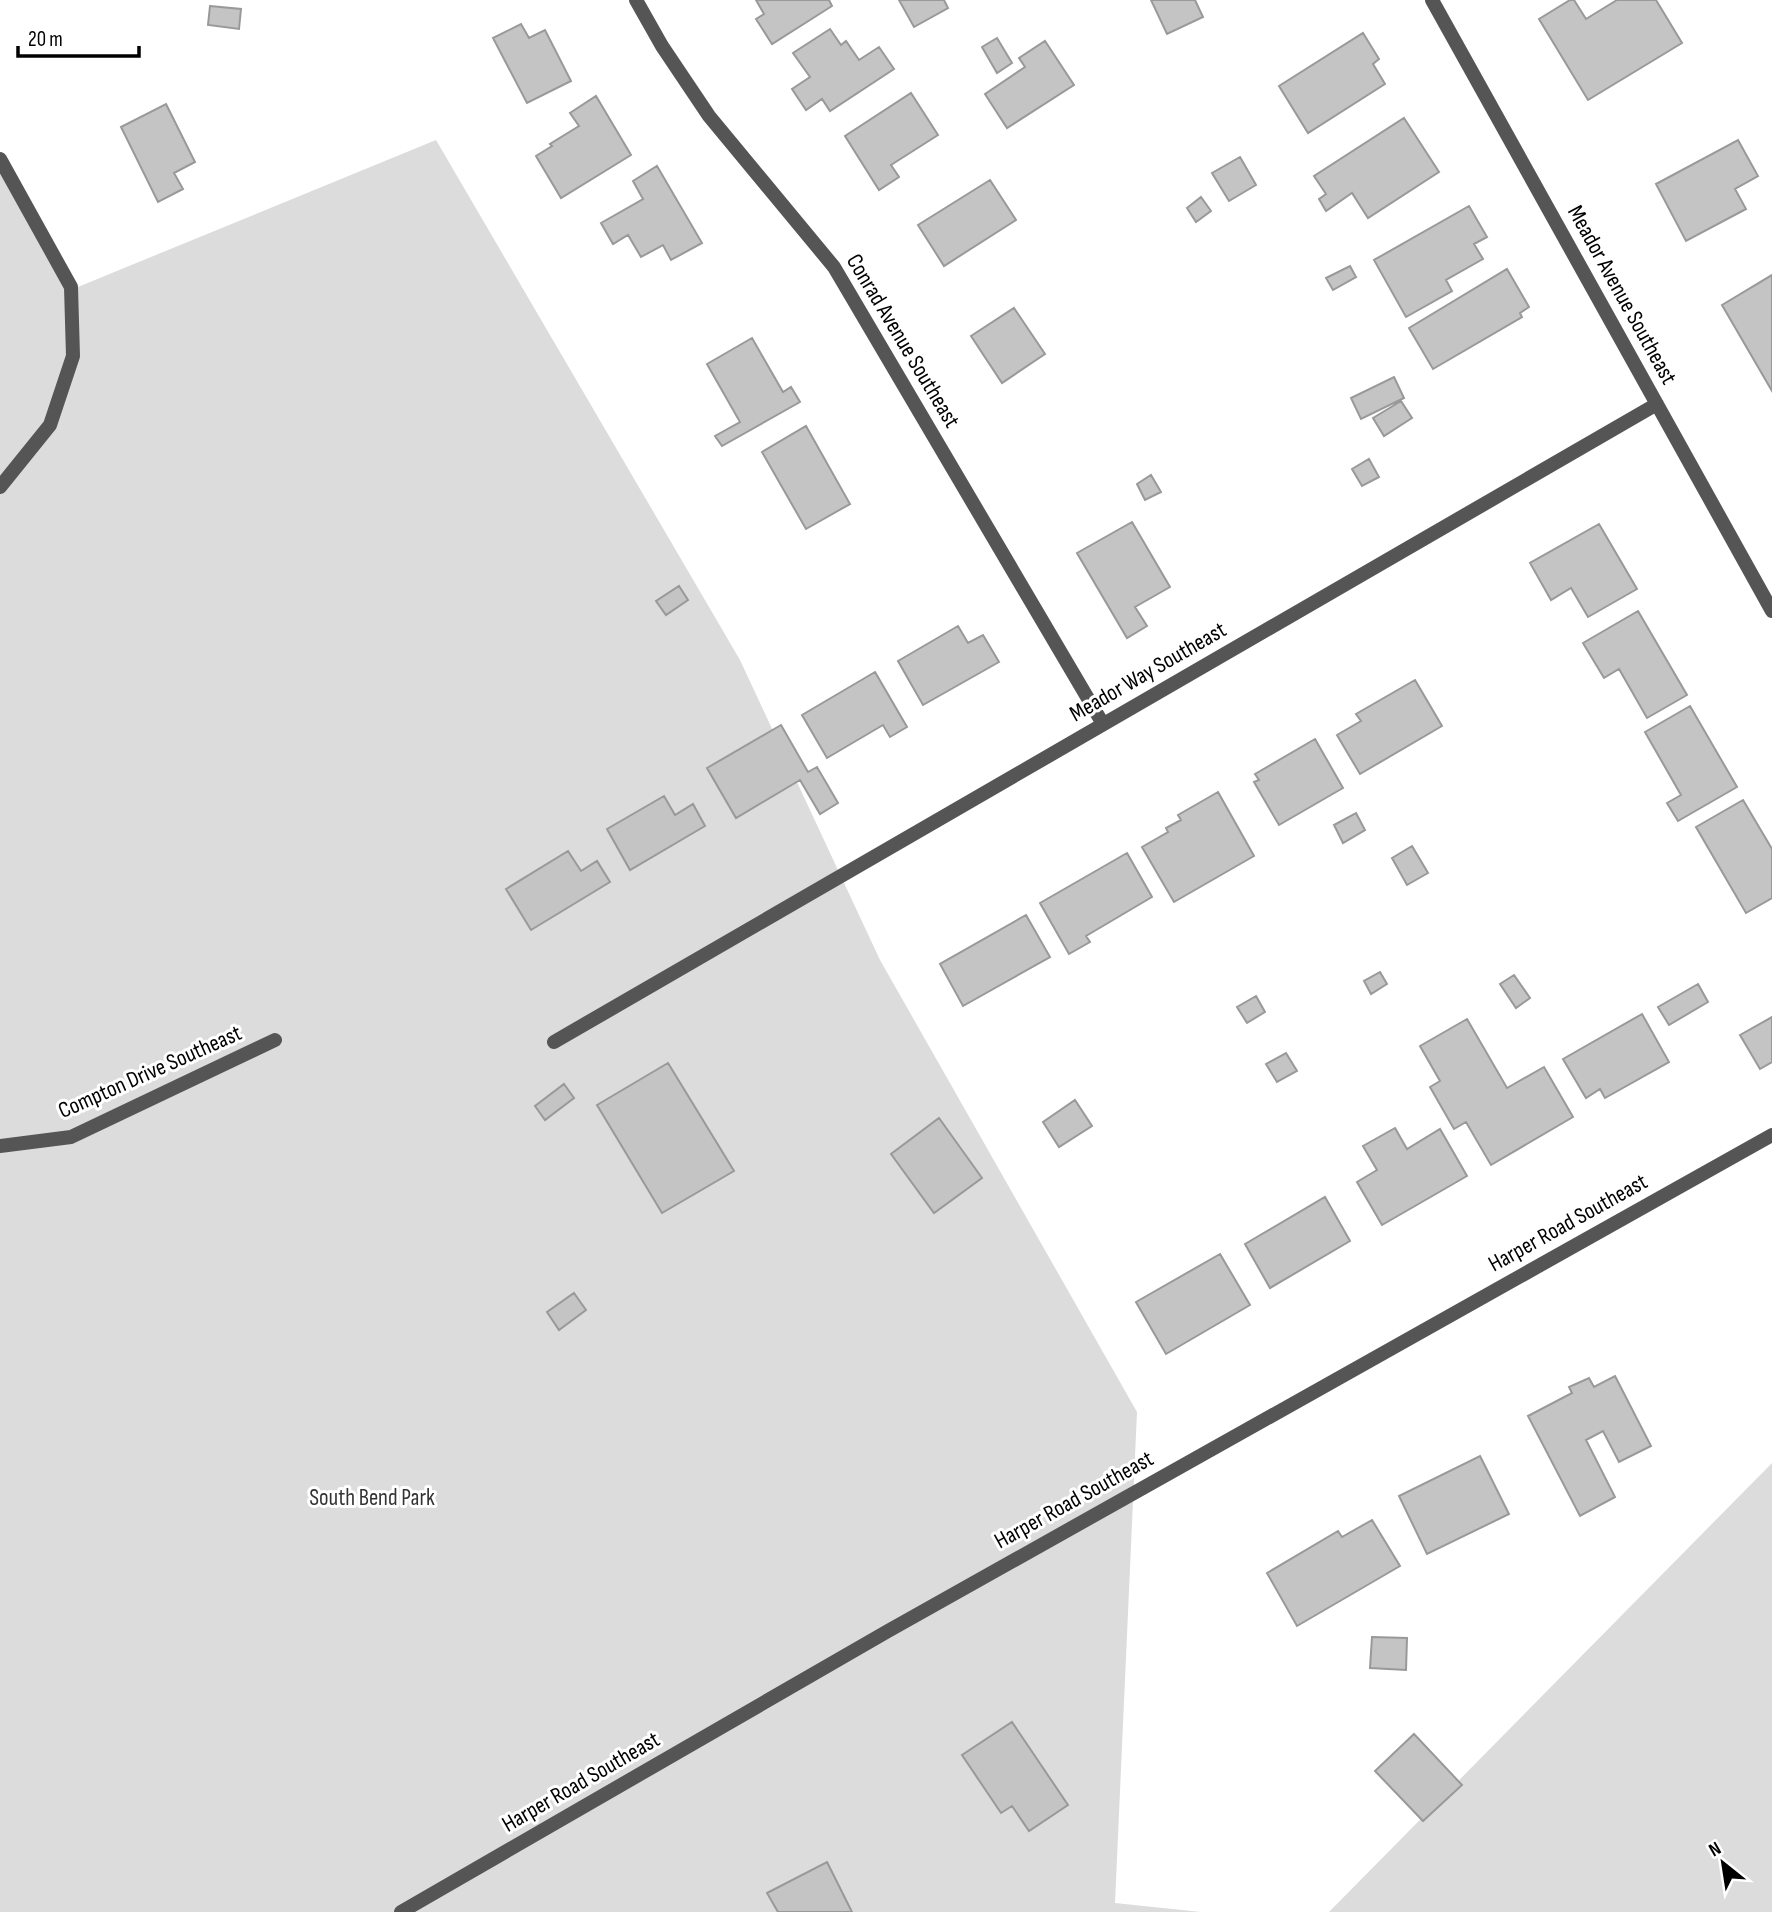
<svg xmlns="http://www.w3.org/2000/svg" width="1772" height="1912" font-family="'Sofia Sans Condensed',sans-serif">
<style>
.green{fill:#dcdcdc}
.building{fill:#c4c4c4;stroke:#999;stroke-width:2}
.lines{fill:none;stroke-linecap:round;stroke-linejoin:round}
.service{stroke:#555;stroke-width:14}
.minor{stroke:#555;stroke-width:14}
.labels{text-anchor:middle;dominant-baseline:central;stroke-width:6;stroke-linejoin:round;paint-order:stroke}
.street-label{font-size:23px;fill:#000;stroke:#fff}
.park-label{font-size:23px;fill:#333;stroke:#fff}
</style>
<rect width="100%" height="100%" fill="#fff"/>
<!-- green -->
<path class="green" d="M 436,140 L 740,660 L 880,960 L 1137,1412 L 1115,1903 L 1201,1912 L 0,1912 L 0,159 L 73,289 Z
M 1772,1463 L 1772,1912 L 1329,1912 Z"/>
<!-- building -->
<path class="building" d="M 756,0 L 829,0 L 832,6 L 772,44 L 756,19 L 764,14 Z
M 899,0 L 944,0 L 948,8 L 914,27 Z
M 1151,0 L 1195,0 L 1203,17 L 1167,34 Z
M 1570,0 L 1574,0 L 1586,19 L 1617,0 L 1656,0 L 1682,43 L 1588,100 L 1539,19 Z
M 210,6 L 241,9 L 239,29 L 208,25 Z
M 521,24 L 529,38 L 545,30 L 571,81 L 527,103 L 493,38 Z
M 830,29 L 841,45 L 846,41 L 859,60 L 879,47 L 894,69 L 830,111 L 822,99 L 806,110 L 792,89 L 810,77 L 793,53 Z
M 1363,33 L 1379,59 L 1373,64 L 1385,84 L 1308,133 L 1279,86 Z
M 997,38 L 1012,63 L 997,73 L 982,47 Z
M 1045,41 L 1074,85 L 1007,128 L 985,94 L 1025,67 L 1019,58 Z
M 911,93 L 938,135 L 891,165 L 899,177 L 879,190 L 845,136 Z
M 596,96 L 631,155 L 561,198 L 536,156 L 552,146 L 550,144 L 579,126 L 570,113 Z
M 166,104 L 195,162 L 174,173 L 183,189 L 158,202 L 121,127 Z
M 1404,118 L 1439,172 L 1368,218 L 1352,193 L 1326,211 L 1319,199 L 1326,194 L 1314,176 Z
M 1738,140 L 1758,176 L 1735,189 L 1746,209 L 1686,241 L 1656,184 Z
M 1240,157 L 1256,185 L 1229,201 L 1212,173 Z
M 657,166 L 702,243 L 671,260 L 663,245 L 641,257 L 628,235 L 613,244 L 601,223 L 643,199 L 633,181 Z
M 990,180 L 1016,220 L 944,266 L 918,225 Z
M 1201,197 L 1211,211 L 1196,222 L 1187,208 Z
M 1469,206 L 1487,237 L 1474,244 L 1483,259 L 1446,280 L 1452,291 L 1406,317 L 1374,260 Z
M 1350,266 L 1356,277 L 1333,290 L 1326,278 Z
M 1507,269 L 1529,307 L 1520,313 L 1522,317 L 1433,369 L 1409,328 Z
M 1772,275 L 1772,391 L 1722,305 Z
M 1014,308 L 1045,354 L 1002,383 L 971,336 Z
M 752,338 L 783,392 L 791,387 L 800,402 L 722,446 L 715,436 L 740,422 L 707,364 Z
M 1394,377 L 1404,398 L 1361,419 L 1351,398 Z
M 1401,401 L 1412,418 L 1384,436 L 1373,418 Z
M 806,426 L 850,504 L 806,529 L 762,452 Z
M 1369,459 L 1379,477 L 1362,486 L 1352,469 Z
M 1151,475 L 1161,492 L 1145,500 L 1137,484 Z
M 1132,522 L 1170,587 L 1135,607 L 1147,626 L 1127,638 L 1077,553 Z
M 1599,524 L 1637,589 L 1588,617 L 1571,588 L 1551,600 L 1530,563 Z
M 679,586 L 688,600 L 666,615 L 656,601 Z
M 1638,611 L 1687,695 L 1647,718 L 1619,669 L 1604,678 L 1583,643 Z
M 958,626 L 968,643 L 983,635 L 999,662 L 923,705 L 898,661 Z
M 875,672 L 907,727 L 890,737 L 883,725 L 827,758 L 802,715 Z
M 1415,680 L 1442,726 L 1360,774 L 1337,735 L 1361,721 L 1356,714 Z
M 1690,706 L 1737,787 L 1678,821 L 1667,803 L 1681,795 L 1645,732 Z
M 781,725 L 808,772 L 817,767 L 838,803 L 820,814 L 800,780 L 736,818 L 707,768 Z
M 1315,739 L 1343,788 L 1279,825 L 1254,782 L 1259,780 L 1255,774 Z
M 1218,792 L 1254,856 L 1174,902 L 1142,847 L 1168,832 L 1166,828 L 1181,820 L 1178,815 Z
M 664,796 L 675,815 L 693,804 L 705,826 L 630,870 L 607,829 Z
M 1743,800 L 1772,849 L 1772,898 L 1746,913 L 1696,827 Z
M 1356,813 L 1365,830 L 1343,843 L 1334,825 Z
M 1412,846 L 1428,873 L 1407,885 L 1392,858 Z
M 568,851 L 581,871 L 597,861 L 610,882 L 531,930 L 506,889 Z
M 1127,853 L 1152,897 L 1086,936 L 1090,942 L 1069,954 L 1040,903 Z
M 1026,915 L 1050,957 L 963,1006 L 940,964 Z
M 1380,972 L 1387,984 L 1371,994 L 1364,981 Z
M 1514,975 L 1530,998 L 1516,1008 L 1500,984 Z
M 1698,984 L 1708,1002 L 1669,1025 L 1658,1007 Z
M 1256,996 L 1265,1012 L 1247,1023 L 1237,1007 Z
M 1642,1014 L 1669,1062 L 1605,1098 L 1600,1089 L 1586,1098 L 1563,1059 Z
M 1772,1017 L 1772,1062 L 1760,1069 L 1740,1035 Z
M 1467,1019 L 1507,1088 L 1544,1067 L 1573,1117 L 1491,1165 L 1466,1122 L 1454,1129 L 1430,1087 L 1440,1081 L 1420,1046 Z
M 1286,1053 L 1297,1071 L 1277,1082 L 1266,1064 Z
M 668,1063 L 734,1171 L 662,1213 L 597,1105 Z
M 564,1084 L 574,1098 L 545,1120 L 535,1106 Z
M 1075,1100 L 1092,1126 L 1059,1147 L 1043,1122 Z
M 939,1118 L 982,1178 L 934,1213 L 891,1154 Z
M 1395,1128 L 1407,1149 L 1440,1129 L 1467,1176 L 1382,1225 L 1357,1182 L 1377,1170 L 1363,1146 Z
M 1325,1197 L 1350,1241 L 1270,1288 L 1245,1244 Z
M 1220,1254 L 1250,1305 L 1166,1354 L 1136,1302 Z
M 574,1293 L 586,1310 L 559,1330 L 547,1312 Z
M 1615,1376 L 1651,1446 L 1619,1462 L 1603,1431 L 1586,1440 L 1615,1497 L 1580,1516 L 1528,1416 L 1572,1393 L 1569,1387 L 1589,1378 L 1594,1387 Z
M 1480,1456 L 1509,1514 L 1427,1554 L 1399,1496 Z
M 1372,1520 L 1400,1566 L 1297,1626 L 1267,1573 L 1338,1531 L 1342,1537 Z
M 1372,1637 L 1407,1638 L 1406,1670 L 1370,1668 Z
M 1012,1722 L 1068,1805 L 1029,1831 L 1012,1806 L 1001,1813 L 962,1755 Z
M 1414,1734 L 1462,1785 L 1423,1821 L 1375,1771 Z
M 827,1862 L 852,1912 L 778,1912 L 767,1893 Z"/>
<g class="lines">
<!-- service -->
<path class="service" d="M 0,1146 L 71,1137 L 275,1040"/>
<!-- minor -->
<path class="minor" d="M 636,0 L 662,46 L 709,116 L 834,267 L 1103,724
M 1432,0 L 1772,611
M 0,159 L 71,287 L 73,356 L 50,425 L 0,487
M 554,1042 L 1657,404
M 401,1912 L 888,1631 L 1772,1135"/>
</g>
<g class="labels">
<!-- street labels -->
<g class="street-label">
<text transform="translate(1622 295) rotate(61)">Meador Avenue Southeast</text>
<text transform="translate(903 341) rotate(59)">Conrad Avenue Southeast</text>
<text transform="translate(1148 672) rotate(-30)">Meador Way Southeast</text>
<text transform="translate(150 1072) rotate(-24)">Compton Drive Southeast</text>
<text transform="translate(1568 1223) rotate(-29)">Harper Road Southeast</text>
<text transform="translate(1074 1500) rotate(-29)">Harper Road Southeast</text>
<text transform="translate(581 1782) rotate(-30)">Harper Road Southeast</text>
</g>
<!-- park labels -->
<g class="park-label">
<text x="372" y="1498">South Bend Park</text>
</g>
</g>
<!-- north arrow -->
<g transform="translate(1723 1863) rotate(330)" stroke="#ffffff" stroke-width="5" paint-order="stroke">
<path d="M0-5L12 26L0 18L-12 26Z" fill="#000000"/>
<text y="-10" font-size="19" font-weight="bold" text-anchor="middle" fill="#000000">N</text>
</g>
<!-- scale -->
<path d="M18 46v10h121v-10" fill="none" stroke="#000000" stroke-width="3.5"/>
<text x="28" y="46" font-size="21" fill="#000000" stroke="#ffffff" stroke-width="5" paint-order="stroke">20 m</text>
</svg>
